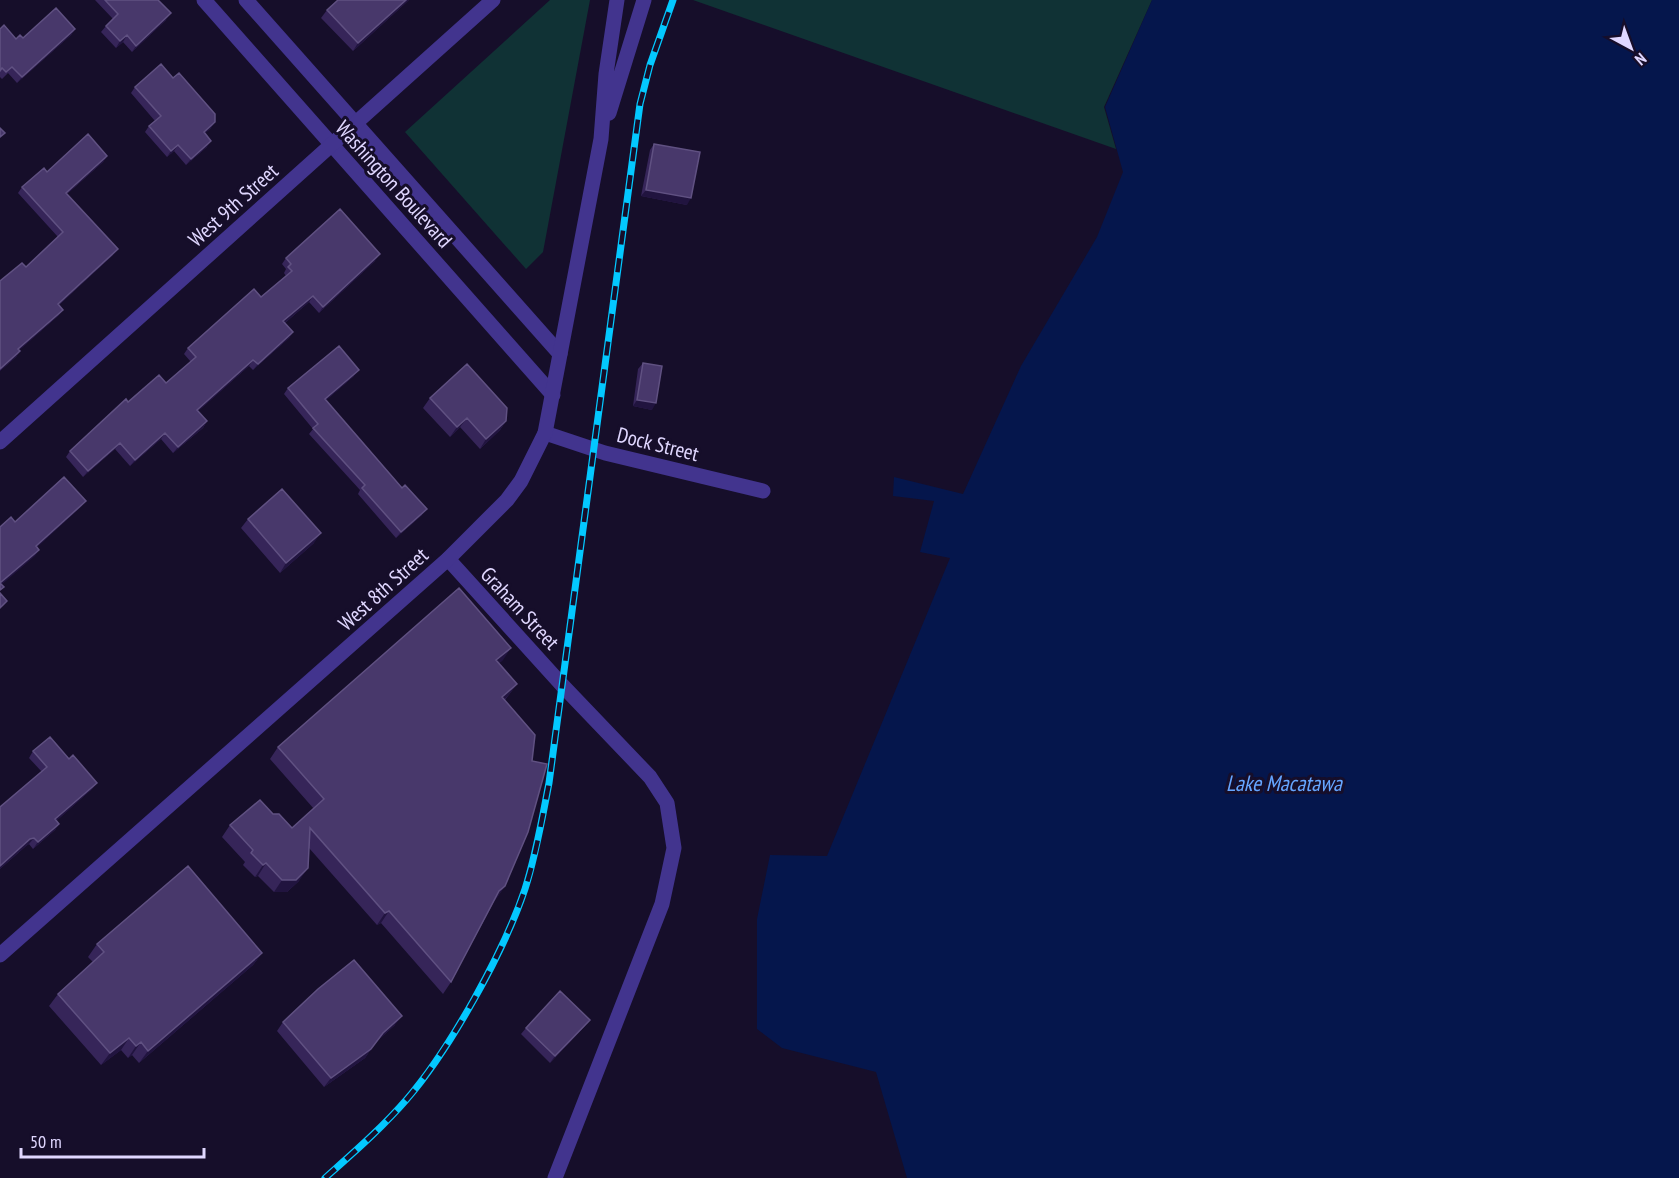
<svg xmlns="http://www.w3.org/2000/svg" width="1679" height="1178" font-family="'PT Sans Narrow',sans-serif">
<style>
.green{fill:#103235}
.water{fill:#05164c}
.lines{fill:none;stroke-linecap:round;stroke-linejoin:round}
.minor{stroke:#42348e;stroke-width:15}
.tertiary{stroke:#42348e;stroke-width:15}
.rail-casing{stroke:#03c8ff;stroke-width:7}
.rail{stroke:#160e2a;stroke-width:4.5;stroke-dasharray:14;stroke-linecap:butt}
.wall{fill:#362559}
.shaded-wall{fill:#21143f}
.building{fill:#48386b;stroke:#605182;stroke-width:1.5}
.labels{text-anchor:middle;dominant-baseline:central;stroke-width:6;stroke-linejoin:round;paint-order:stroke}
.street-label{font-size:21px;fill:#e0d7ff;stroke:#160e2a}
.water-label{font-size:22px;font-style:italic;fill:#65a5ff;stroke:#160e2a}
</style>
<rect width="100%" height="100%" fill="#160e2a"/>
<!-- green -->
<path class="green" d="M 550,0 L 590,0 L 543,252 L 526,269 L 405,132 Z
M 693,0 L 1152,0 L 1104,107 L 1116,149 Z"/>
<!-- water -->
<path class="water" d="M 1152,0 L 1679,0 L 1679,1178 L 907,1178 L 876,1072 L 782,1048 L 757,1029 L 757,919 L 770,855 L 827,856 L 950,558 L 920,552 L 934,501 L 893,496 L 894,477 L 963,494 L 1021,366 L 1097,237 L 1123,172 L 1105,107 Z"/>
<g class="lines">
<!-- minor -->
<path class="minor" d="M 204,0 L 553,395
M 246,0 L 560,354
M 545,433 L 605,453 L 763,491
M 448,559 L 562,685 L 650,777 L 667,803 L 674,848 L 662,904 L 555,1178"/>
<!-- tertiary -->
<path class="tertiary" d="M 609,113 L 644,0
M 0,442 L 493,0
M 0,955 L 448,559 L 507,500 L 521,481 L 545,433 L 601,139 L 606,74 L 617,0"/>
<!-- rail casing -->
<g class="rail-casing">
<path id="rail" d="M 325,1178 C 353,1153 382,1128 407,1099 C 450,1049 504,952 525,889 C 536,855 542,819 549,783 L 640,104 L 650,65 L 673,0"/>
</g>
<!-- rail -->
<use href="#rail" class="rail"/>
</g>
<!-- wall -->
<path class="wall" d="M 95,0 L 158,0 L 166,20 L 132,52 L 123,42 L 116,48 L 101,32 L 106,26 L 113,19 Z
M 338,0 L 409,0 L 353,51 L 321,18 L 327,10 Z
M 0,29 L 16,39 L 75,29 L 71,35 L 17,83 L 8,73 L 2,79 L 0,77 Z
M 173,78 L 215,122 L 210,129 L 205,133 L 207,147 L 186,165 L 174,151 L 167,157 L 145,132 L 149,126 L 155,121 L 131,93 L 135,87 Z
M 654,144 L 687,205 L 641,196 L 650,150 Z
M 107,156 L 103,162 L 67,194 L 113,255 L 59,305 L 63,310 L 58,316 L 19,350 L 20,351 L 16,357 L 0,371 L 0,281 L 26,267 L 58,237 L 18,193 L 22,187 L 47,172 Z
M 286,258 L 375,261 L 319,313 L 309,302 L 285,323 L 293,332 L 289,338 L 253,370 L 249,366 L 198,411 L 207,421 L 203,428 L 173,453 L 161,439 L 130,466 L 115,449 L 83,477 L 66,457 L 70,451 L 128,402 L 166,383 L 191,362 L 184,354 L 188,348 L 261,297 L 286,276 L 284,273 L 286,269 L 282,264 Z
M 643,363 L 652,410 L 633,406 L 638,369 Z
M 354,376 L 326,400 L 422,515 L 396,538 L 358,494 L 360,490 L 309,434 L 313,429 L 284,394 L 288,388 Z
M 430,398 L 506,421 L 500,430 L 480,449 L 460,427 L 450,437 L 423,408 Z
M 248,519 L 314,543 L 280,573 L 241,528 Z
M 503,660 L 499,663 L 517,684 L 505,700 L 505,886 L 495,900 L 451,982 L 443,994 L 381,923 L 377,925 L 309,848 L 299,881 L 287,892 L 274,892 L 258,876 L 255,877 L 243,865 L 245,862 L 222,837 L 230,825 L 273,814 L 292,828 L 314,809 L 270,759 L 278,747 Z
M 33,751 L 97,783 L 92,789 L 56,821 L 59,824 L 55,830 L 33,849 L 29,844 L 26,846 L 0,869 L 0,807 L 42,772 L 29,758 Z
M 97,944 L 262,953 L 253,965 L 139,1063 L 132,1055 L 128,1058 L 121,1050 L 101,1065 L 49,1006 L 58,994 L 93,962 L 88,957 Z
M 283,1022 L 395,1025 L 376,1042 L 365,1058 L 324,1087 L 277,1031 Z
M 585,1026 L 550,1063 L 521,1034 L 526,1028 Z"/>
<!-- shaded-wall -->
<path class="shaded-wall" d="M 406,0 L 409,0 L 353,51 L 358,43 Z
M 171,13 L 166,20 L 132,52 L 136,46 Z
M 75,29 L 71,35 L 17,83 L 22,77 Z
M 127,35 L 123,42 L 116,48 L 120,41 Z
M 215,122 L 210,129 L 200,138 L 204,132 Z
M 211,141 L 207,147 L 186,165 L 191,159 Z
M 178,145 L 174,151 L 167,157 L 171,151 Z
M 107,156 L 103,162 L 61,199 L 66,193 Z
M 646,190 L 691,198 L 687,205 L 641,196 Z
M 118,249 L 113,255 L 53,310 L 58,304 Z
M 380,254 L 375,261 L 319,313 L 323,307 Z
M 313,296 L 309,302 L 279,328 L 283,321 Z
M 63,310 L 58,316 L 14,355 L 18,349 Z
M 293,332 L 289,338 L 253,370 L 258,364 Z
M 20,351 L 16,357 L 0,371 L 0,369 Z
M 253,360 L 249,366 L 193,416 L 197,410 Z
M 359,370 L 354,376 L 321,405 L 325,399 Z
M 637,400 L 656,403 L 652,410 L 633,406 Z
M 467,418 L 460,427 L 450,437 L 457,427 Z
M 207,421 L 203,428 L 173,453 L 178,447 Z
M 506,421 L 500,430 L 480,449 L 486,439 Z
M 165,433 L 161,439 L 130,466 L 135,460 Z
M 120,443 L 115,449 L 83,477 L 88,471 Z
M 86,501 L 81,507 L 31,553 L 36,546 Z
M 427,509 L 422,515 L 396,538 L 401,532 Z
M 321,533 L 314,543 L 280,573 L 286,563 Z
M 39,550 L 35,556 L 0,586 L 0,583 Z
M 511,648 L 503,660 L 488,672 L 496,660 Z
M 517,684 L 508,696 L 494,709 L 502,697 Z
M 97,783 L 92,789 L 51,826 L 55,819 Z
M 59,824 L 55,830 L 33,849 L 38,842 Z
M 34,838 L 29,844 L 26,846 L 0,869 L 0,866 L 30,839 Z
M 266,863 L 258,876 L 255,877 L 263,865 Z
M 308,868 L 299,881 L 287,892 L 274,892 L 282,880 Z
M 505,886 L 497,898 L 491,903 L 499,891 Z
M 389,911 L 381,923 L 377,925 L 385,913 Z
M 262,953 L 253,965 L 139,1063 L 148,1051 Z
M 402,1016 L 395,1025 L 376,1042 L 365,1058 L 324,1087 L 331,1078 Z
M 590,1020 L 585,1026 L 550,1063 L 555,1056 Z
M 129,1038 L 121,1050 L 101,1065 L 110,1053 Z
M 141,1042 L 132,1055 L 128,1058 L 136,1046 Z"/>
<!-- building -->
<path class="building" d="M 105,0 L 158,0 L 171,13 L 136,46 L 127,35 L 120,41 L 106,26 L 118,14 Z
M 338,0 L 406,0 L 358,43 L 327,10 Z
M 56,8 L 75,29 L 22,77 L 12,67 L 6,72 L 2,68 L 0,71 L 0,29 L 4,25 L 16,39 L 20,35 L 23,38 Z
M 161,64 L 173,78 L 179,73 L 215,114 L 215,122 L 204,132 L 211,141 L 191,159 L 178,145 L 171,151 L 149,126 L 161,116 L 135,87 Z
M 0,128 L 5,133 L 0,137 Z
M 88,134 L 107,156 L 66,193 L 118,249 L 58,304 L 63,310 L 18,349 L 20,351 L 0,369 L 0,281 L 22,263 L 26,267 L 63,232 L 22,187 L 44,168 L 47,172 Z
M 654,144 L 700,152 L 691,198 L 646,190 Z
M 340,209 L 380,254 L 323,307 L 313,296 L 283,321 L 293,332 L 258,364 L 253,360 L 197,410 L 207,421 L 178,447 L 165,433 L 135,460 L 120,443 L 88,471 L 70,451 L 126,399 L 128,402 L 159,375 L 166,383 L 196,357 L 188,348 L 254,289 L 261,297 L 292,271 L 288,267 L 291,264 L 286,258 Z
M 339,346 L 359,370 L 325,399 L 402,488 L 405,485 L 427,509 L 401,532 L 362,488 L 365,485 L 313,428 L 318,424 L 288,388 Z
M 643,363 L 662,366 L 656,403 L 637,400 Z
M 467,364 L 507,408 L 506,421 L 486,439 L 467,418 L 457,427 L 430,398 Z
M 64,477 L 86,501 L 36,546 L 39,550 L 0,583 L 4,587 L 0,590 L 0,527 L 11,517 L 15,522 Z
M 282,489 L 321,533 L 286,563 L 248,519 Z
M 459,588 L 511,648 L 496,660 L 517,684 L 502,697 L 535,735 L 532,761 L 547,764 L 528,832 L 505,886 L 499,891 L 451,982 L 389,911 L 385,913 L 310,828 L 308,868 L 296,880 L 282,880 L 266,863 L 263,865 L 251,853 L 253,850 L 230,825 L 260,800 L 273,814 L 279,814 L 292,828 L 324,799 L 278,747 Z
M 0,593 L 7,601 L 0,608 Z
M 50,737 L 69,759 L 73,755 L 97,783 L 55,819 L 59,824 L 38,842 L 34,838 L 30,839 L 0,866 L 0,807 L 47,767 L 33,751 Z
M 188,866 L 262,953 L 148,1051 L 141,1042 L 136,1046 L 129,1038 L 110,1053 L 58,994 L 104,952 L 97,944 Z
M 354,960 L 402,1016 L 383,1033 L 371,1049 L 331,1078 L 283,1022 L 318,989 Z
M 560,991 L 590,1020 L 555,1056 L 526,1028 Z"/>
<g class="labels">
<!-- street labels -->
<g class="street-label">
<text transform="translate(394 184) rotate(48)">Washington Boulevard</text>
<text transform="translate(233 205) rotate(-42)">West 9th Street</text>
<text transform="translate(658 444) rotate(14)">Dock Street</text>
<text transform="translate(383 589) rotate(-42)">West 8th Street</text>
<text transform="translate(520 608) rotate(47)">Graham Street</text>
</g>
<!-- water labels -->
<g class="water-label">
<text x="1284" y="783">Lake Macatawa</text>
</g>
</g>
<!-- north arrow -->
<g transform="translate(1631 48) rotate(139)" stroke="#160e2a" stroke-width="4.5" paint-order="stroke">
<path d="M0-4.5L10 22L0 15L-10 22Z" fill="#e0d7ff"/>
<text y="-9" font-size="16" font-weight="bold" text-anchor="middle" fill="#e0d7ff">N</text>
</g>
<!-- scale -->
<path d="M21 1148v9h183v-9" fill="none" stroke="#e0d7ff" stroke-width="3"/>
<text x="30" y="1148" font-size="18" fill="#e0d7ff" stroke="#160e2a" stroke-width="4.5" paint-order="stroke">50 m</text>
</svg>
